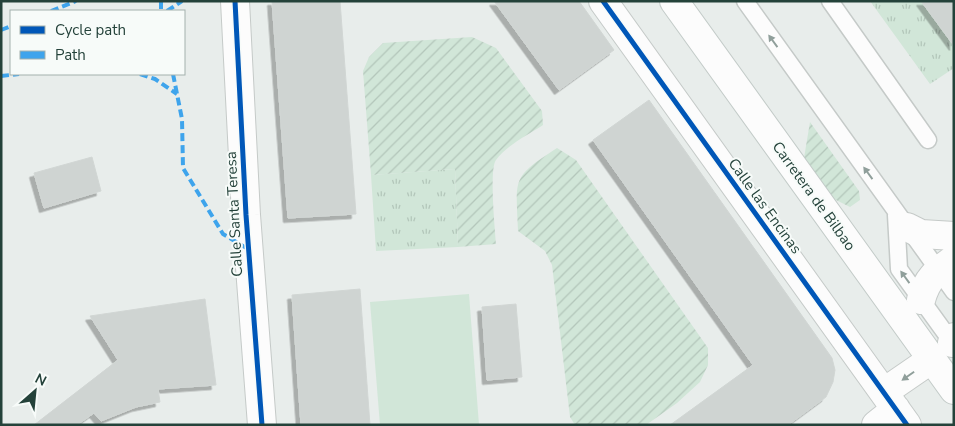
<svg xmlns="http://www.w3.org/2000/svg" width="955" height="426" font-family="'Nunito Sans',sans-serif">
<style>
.grass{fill:url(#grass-tufts)}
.garden{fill:url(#garden-furrows)}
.pitch{fill:#d1e6d8}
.building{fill:#cfd4d2;stroke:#d1d6d4;filter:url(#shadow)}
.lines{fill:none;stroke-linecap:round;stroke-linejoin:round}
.lane-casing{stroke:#c5cac8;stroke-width:19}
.street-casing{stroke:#c5cac8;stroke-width:30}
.secondary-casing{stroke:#c3cbc8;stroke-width:30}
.lane{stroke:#fcfcfc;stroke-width:16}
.street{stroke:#fcfcfc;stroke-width:28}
.secondary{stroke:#fcfcfc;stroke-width:28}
.quiet{stroke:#3ea4ec;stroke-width:4;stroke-dasharray:8 4;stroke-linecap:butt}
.cycleway-casing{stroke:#f7fbf9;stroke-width:8}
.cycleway{stroke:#0057b8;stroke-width:5}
.oneway{fill:#909f9b}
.labels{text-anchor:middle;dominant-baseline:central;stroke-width:4;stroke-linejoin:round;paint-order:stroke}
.street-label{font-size:15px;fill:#24423a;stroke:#f7fbf9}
</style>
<defs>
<pattern id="grass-tufts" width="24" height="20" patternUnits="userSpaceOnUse" patternTransform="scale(1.25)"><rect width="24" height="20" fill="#d1e6d8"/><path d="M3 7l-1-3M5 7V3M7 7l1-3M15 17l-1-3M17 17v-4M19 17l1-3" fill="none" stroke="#b3c6ba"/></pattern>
<pattern id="garden-furrows" width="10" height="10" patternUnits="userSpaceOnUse" patternTransform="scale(1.25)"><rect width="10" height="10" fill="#d1e6d8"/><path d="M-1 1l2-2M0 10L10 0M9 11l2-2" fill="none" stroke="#b3c6ba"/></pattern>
<filter id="shadow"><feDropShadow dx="-4.5" dy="4.5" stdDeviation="0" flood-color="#0004"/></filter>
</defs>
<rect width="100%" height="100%" fill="#e8edeb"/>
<!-- grass -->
<path class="grass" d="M 870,1 L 921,1 L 954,46 L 954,68 L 930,84 Z
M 455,169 L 458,247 L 376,251 L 371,175 Z"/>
<!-- garden -->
<path class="garden" d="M 472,37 L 496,48 L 542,111 L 543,125 C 528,135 507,145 496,160 C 489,169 495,229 496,244 L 458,247 L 455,169 L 371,175 L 363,71 L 369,57 L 383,43 Z
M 810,122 L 859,191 L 860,200 L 850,207 L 834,199 L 804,158 Z
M 557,148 L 576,160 L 708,348 L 708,365 L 700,382 L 677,403 L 646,425 L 575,425 L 570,417 L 552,265 L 545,251 L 518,231 C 516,177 511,178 557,148 Z"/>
<!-- pitch -->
<path class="pitch" d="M 469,294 L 479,425 L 380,425 L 370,302 Z"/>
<!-- building -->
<path class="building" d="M 272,1 L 340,1 L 356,214 L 288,218 Z
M 494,1 L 579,1 L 614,50 L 559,90 Z
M 921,1 L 954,1 L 954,46 Z
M 649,100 L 832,358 L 835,370 L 833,382 L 826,397 L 788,425 L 670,425 L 753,365 L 593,140 Z
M 92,157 L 101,191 L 44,208 L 34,173 Z
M 360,289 L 370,425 L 301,425 L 292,295 Z
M 205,299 L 216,385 L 158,389 L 160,402 L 136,407 L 101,421 L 94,413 L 77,425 L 34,425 L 118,360 L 90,316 Z
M 516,304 L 522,377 L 487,380 L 482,307 Z"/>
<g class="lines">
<!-- lane casing -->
<g class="lane-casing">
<path id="lane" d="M 745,1 L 954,292
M 830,1 L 928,140
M 896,215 L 899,269 L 954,345"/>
</g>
<!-- street casing -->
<g class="street-casing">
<path id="street" d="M 235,1 L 246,215 L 262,425
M 603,1 L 907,425
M 907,227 L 921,234 L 954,236
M 921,300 C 927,278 936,272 954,259
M 952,343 L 954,337
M 884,392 L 932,359
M 876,425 L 896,409"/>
</g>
<!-- secondary casing -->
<g class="secondary-casing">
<path id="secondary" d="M 674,1 L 954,390"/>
</g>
<!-- lane -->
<use href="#lane" class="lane"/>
<!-- street -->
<use href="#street" class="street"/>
<!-- secondary -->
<use href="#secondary" class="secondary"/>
<!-- quiet -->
<path class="quiet" d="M 161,1 L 161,11
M 51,11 L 76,1
M 167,11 L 182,1
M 1,30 L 11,26
M 140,74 L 155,79 L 177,94
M 173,74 L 182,119 L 183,168 L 223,234 L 248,249
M 1,76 L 19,74"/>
<!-- cycleway casing -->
<g class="cycleway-casing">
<path id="cycleway" d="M 235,1 L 246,215 L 262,425
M 603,1 L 907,425"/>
</g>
<!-- cycleway -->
<use href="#cycleway" class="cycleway"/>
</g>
<!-- one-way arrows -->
<defs><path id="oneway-solid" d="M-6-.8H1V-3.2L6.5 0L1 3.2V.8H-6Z" transform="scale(1.25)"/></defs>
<g class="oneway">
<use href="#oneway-solid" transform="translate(773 41) rotate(-126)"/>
<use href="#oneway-solid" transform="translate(868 173) rotate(-126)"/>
<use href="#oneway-solid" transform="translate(905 277) rotate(-126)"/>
<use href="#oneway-solid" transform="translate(908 376) rotate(145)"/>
</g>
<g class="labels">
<!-- street labels -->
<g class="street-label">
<text transform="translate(814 196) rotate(54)">Carretera de Bilbao</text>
<text transform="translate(765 206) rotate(54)">Calle las Encinas</text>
<text transform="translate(234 214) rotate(-93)">Calle Santa Teresa</text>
</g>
</g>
<!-- border -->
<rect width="955" height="426" fill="none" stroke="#24423a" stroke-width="5"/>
<!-- legend -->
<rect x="10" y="10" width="175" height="65" fill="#f7fbf9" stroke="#a3b1ad"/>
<rect x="20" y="26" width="25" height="8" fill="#0057b8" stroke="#a3b1ad"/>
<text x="55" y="35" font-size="15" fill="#24423a">Cycle path</text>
<rect x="20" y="51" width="25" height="8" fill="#3ea4ec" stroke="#a3b1ad"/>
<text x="55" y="60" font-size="15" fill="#24423a">Path</text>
<!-- north arrow -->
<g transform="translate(35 391) rotate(27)" stroke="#f7fbf9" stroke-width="4" paint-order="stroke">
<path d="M0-4L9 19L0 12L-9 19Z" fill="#24423a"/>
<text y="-8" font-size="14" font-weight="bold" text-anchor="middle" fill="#24423a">N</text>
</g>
</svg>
